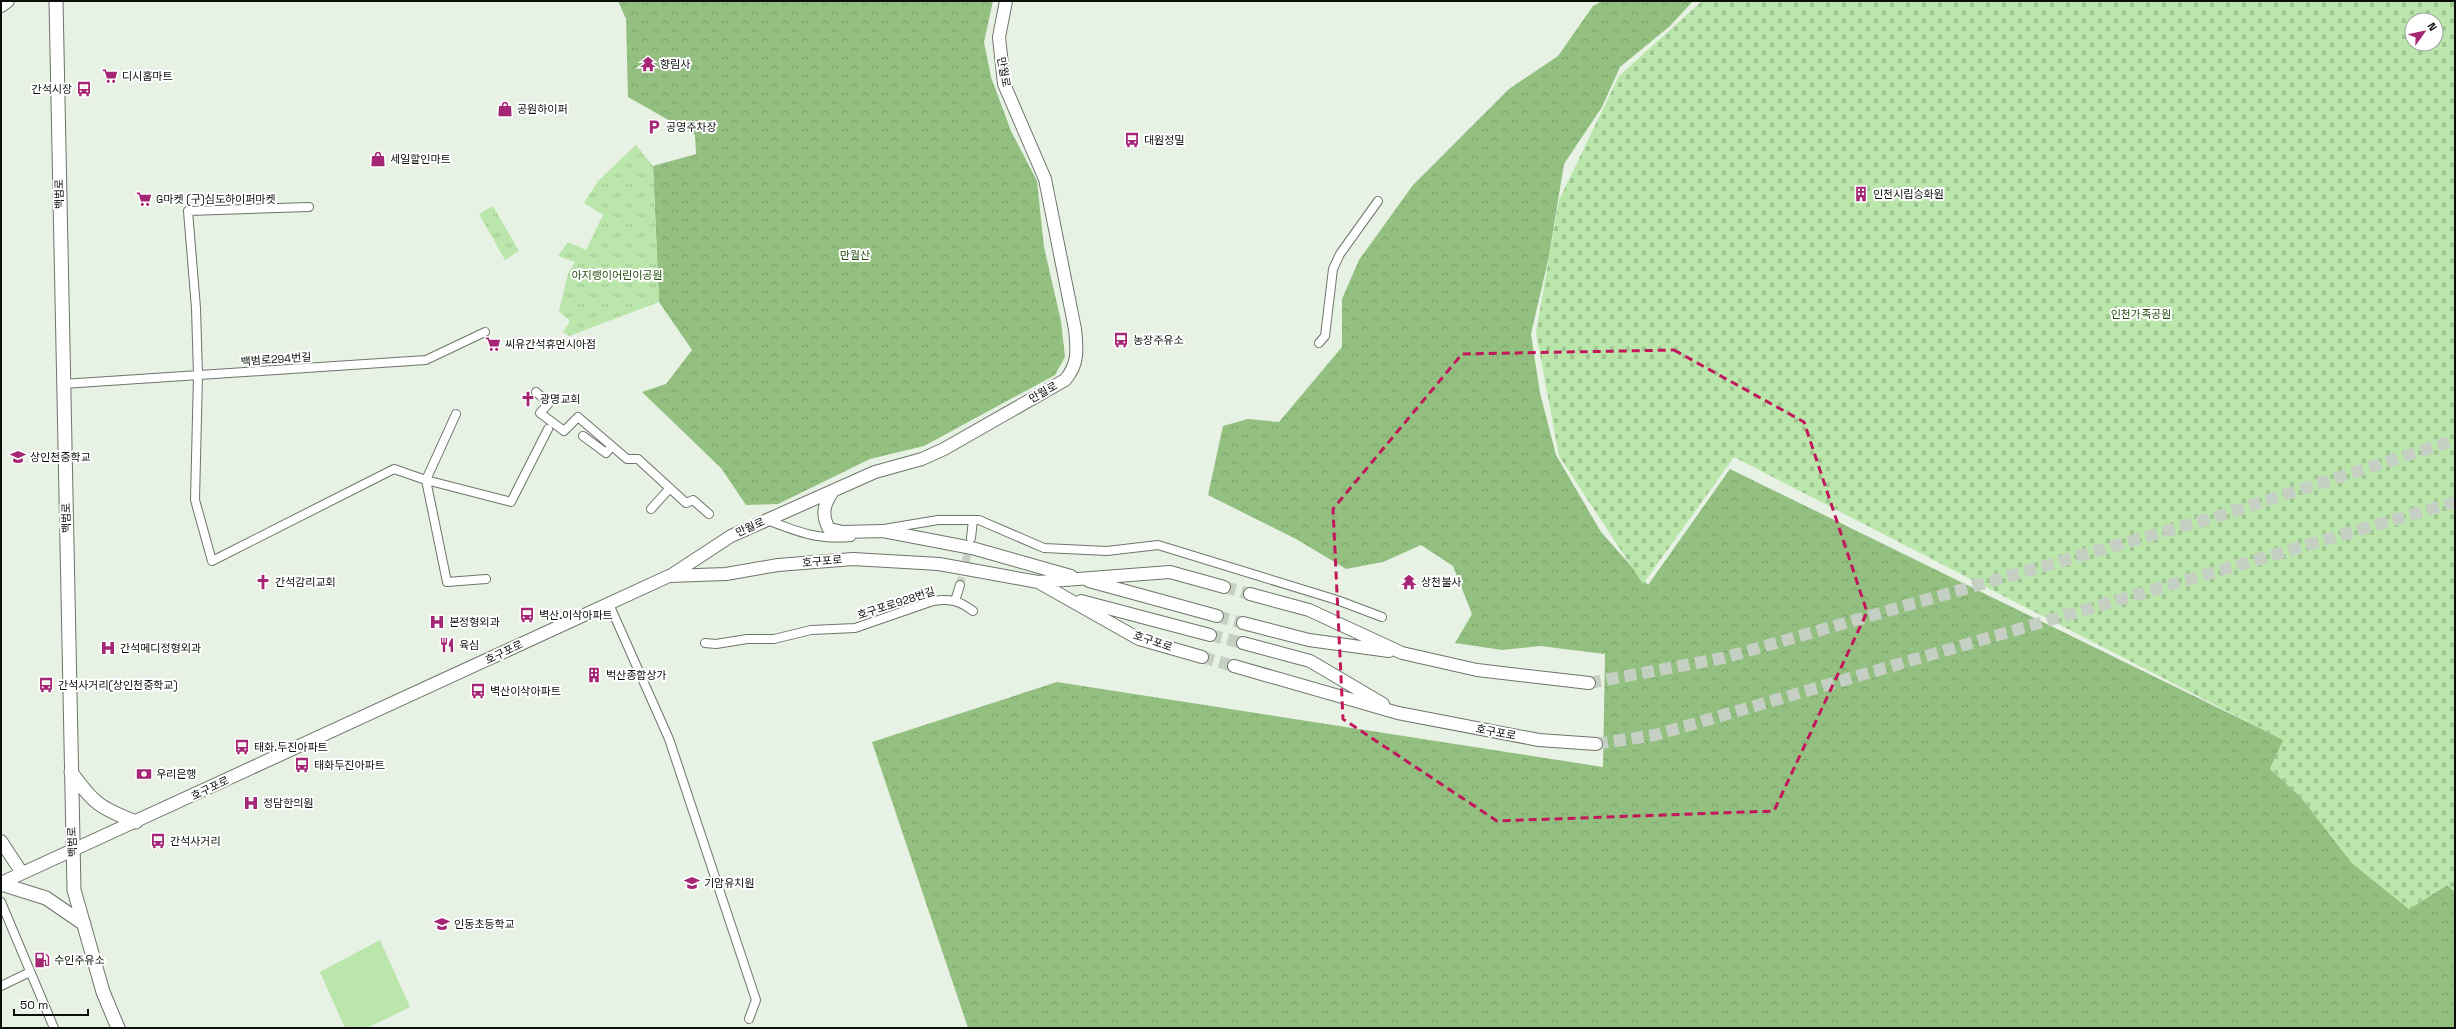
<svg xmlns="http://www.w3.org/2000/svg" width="2456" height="1029" font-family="'Space Grotesk','Noto Sans KR',sans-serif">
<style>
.forest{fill:url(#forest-crowns)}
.cemetery{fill:url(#cemetery-stones);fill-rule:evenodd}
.park{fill:url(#park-tufts)}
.garden{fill:#bbe6ab}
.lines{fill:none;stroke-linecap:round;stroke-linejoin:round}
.street-tunnel{stroke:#c6cfc3;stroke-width:8;stroke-dasharray:8 4;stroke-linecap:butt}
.secondary-tunnel{stroke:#c6cfc3;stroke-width:12;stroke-dasharray:12 6;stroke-linecap:butt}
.street-casing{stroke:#6d756a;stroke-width:10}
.secondary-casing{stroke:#6d756a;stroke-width:14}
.primary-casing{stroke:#6d756a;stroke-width:15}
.street{stroke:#fff;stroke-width:8}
.secondary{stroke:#fff;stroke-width:12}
.primary{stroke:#fff;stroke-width:13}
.marked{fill:none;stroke:#c2185b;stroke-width:3;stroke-dasharray:8 5;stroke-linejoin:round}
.labels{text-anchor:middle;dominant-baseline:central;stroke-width:4;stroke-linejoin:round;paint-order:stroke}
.poi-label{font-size:11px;fill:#0b0e0a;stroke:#fff;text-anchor:start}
.street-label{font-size:11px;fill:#0b0e0a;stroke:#fff}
.park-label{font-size:11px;fill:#244f0e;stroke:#fff}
</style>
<defs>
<pattern id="forest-crowns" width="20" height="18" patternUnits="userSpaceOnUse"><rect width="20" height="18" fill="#93c081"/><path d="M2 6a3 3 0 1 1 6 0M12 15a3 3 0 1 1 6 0" fill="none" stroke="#7da46e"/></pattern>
<pattern id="cemetery-stones" width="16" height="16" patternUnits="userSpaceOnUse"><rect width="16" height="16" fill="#bbe6ab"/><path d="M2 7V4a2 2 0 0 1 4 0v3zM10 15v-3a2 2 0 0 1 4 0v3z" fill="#9fc492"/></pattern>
<pattern id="park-tufts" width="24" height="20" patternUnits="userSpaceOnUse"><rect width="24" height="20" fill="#bbe6ab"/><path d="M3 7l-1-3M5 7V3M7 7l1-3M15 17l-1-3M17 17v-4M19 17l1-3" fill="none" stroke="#9fc492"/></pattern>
</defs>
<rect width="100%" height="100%" fill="#e7f1e4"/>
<!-- forest -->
<path class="forest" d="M 618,1 L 993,1 L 984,42 L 991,77 L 1011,131 L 1037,181 L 1044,247 L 1061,321 L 1065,357 L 1055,375 L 924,446 L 870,459 L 778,504 L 746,505 L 721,468 L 642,392 L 666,384 L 692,350 L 659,302 L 653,166 L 696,154 L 695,135 L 628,97 L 626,19 Z
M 1602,1 L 1693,1 L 1670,26 L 1620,67 L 1602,107 L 1564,164 L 1549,256 L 1531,334 L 1540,393 L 1556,455 L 1601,532 L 1648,585 L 1730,469 L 2284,740 L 2270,769 L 2300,796 L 2352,863 L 2409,909 L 2447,885 L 2455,892 L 2455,1028 L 968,1028 L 872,742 L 1057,682 L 1603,767 L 1605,654 L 1540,646 L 1502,650 L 1455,643 L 1472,614 L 1453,566 L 1421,545 L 1383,562 L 1346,569 L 1296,539 L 1208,495 L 1223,426 L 1248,419 L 1279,422 L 1342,347 L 1342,299 L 1359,260 L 1413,185 L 1509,89 L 1558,56 L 1593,6 Z"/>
<!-- cemetery -->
<path class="cemetery" d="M 1702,1 L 2455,1 L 2455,892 L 2447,885 L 2409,909 L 2352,863 L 2300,796 L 2270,769 L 2283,740 L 1734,457 L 1643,584 L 1559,456 L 1536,333 L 1559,200 L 1619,76 ZM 2412,20 L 2436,20 L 2436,44 L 2412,44 Z"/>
<!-- park -->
<path class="park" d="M 636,145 L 653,166 L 659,302 L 569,336 L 563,332 L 570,321 L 559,311 L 568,274 L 575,262 L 558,256 L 568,242 L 586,250 L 603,215 L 584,203 L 598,181 Z
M 493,206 L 519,251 L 505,260 L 479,214 Z"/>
<!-- garden -->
<path class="garden" d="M 380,940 L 410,1007 L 367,1028 L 345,1028 L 320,972 Z"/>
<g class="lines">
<!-- street-tunnel -->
<path class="street-tunnel" d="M 960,585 L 970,543"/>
<!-- secondary-tunnel -->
<path class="secondary-tunnel" d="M 1224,587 L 1250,594
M 1217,616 L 1243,623
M 1210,635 L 1243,643
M 1202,657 L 1234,666
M 1589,683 L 1723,658 L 2212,518 L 2455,440
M 1596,744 L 1655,735 L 2455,502"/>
<!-- street casing -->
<g class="street-casing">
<path id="street" d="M 309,207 L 188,211 L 196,308 L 198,375 L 195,500 L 212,561 L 394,469 L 426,480 L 456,414
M 1319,343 L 1325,336 L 1333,269 L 1340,254 L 1378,201
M 63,384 L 426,360 L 485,332
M 536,392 L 549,403 L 540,413 L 564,431 L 578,417 L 627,459 L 638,459 L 686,503 L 693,500 L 709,514
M 583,436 L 606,453 L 612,446
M 651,509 L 670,488
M 767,520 C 798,532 818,540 851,537
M 884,529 L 938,520 L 979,520 L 1044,548 L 1107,551 L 1158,545 L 1337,600 L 1382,617
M 971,538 L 973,520
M 486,579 L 447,582 L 426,480 L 511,502 L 548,429
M 955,601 L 960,585
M 609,604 L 669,739 L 756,1000 L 749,1019
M 705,643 L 716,644 L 747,639 L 774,639 L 811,630 L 855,628 L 933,601 C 949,598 960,601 973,611
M 1,902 L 54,1028
M 1,986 L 30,972"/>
</g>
<!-- secondary casing -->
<g class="secondary-casing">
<path id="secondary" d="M 1,6 L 8,1
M 833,491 C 824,504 821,514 829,529 L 843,532 L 883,531 L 972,548 L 1071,576
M 670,576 L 731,536 L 875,472 L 922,459 L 944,449 L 1065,380 C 1079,364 1077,349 1075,329 L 1045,179 L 1004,84 L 999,37 L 1006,1
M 1089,581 L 1217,616
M 1038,582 L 1139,639 L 1202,657
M 1250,594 L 1309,610 L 1402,653 L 1477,670 L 1589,683
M 1081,601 L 1210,635
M 1243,623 L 1309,640 L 1389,651
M 1243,643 L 1310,661 L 1383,704
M 1234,666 L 1398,713 L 1539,740 L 1596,744
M 1,841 L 22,873
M 1,883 L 669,576 L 726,574 L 778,565 L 853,559 L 939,564 L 1038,582 L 1170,572 L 1224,587"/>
</g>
<!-- primary casing -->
<g class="primary-casing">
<path id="primary" d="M 56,1 L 74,890 L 103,992 L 118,1028
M 71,772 C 93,803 100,808 136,822
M 1,884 L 46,898 L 84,924"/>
</g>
<!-- street -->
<use href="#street" class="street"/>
<!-- secondary -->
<use href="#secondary" class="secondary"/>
<!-- primary -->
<use href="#primary" class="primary"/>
</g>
<!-- marked area -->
<path class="marked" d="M 1674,350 L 1804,422 L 1867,612 L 1774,811 L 1497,821 L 1343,719 L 1333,509 L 1462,354 Z"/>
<!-- icons -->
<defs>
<g id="temple-bare" transform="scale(1.2)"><path d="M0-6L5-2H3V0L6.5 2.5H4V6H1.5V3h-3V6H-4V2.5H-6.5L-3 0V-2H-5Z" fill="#a62676" stroke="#fff" stroke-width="2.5" paint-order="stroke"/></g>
<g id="supermarket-bare" transform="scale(1.2)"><path d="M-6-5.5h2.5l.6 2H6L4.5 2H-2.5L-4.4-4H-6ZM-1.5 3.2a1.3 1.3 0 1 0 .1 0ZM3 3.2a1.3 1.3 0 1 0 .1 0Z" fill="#a62676" stroke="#fff" stroke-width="2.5" paint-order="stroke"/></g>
<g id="bus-bare" transform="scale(1.2)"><path d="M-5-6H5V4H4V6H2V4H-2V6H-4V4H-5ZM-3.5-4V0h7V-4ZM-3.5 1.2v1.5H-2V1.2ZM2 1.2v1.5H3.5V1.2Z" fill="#a62676" stroke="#fff" stroke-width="2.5" paint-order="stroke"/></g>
<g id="shop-bare" transform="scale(1.2)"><path d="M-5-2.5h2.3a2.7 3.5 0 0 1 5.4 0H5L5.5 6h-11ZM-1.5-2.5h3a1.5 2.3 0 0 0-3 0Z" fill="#a62676" stroke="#fff" stroke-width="2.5" paint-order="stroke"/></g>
<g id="parking-bare" transform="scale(1.2)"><path d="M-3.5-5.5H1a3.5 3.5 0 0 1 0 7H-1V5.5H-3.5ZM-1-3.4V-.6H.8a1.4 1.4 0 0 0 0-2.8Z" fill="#a62676" stroke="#fff" stroke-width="2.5" paint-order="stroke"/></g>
<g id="building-bare" transform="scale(1.2)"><path d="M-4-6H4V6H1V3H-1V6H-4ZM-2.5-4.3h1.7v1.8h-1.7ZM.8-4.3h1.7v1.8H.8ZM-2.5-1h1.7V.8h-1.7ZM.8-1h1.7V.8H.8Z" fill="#a62676" stroke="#fff" stroke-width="2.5" paint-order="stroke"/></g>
<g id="church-bare" transform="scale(1.2)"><path d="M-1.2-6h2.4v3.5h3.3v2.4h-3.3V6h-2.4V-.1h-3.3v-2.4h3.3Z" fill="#a62676" stroke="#fff" stroke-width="2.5" paint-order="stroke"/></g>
<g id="school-bare" transform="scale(1.2)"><path d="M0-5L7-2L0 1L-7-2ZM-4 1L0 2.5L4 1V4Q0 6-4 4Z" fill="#a62676" stroke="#fff" stroke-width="2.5" paint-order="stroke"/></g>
<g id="hospital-bare" transform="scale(1.2)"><path d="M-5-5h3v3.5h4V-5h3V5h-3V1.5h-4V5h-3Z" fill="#a62676" stroke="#fff" stroke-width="2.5" paint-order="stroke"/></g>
<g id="restaurant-bare" transform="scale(1.2)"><path d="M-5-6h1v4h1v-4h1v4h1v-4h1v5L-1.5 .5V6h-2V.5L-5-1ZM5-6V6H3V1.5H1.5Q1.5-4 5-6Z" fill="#a62676" stroke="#fff" stroke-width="2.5" paint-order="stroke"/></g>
<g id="bank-bare" transform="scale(1.2)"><path d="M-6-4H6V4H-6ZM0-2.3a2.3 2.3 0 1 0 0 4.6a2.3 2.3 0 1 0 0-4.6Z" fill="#a62676" stroke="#fff" stroke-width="2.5" paint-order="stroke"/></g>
<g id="fuel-bare" transform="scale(1.2)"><path d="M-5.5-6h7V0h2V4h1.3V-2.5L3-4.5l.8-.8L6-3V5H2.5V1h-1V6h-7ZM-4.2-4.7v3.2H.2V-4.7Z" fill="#a62676" stroke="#fff" stroke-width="2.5" paint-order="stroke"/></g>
</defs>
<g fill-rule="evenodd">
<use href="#temple-bare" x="648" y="64"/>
<use href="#supermarket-bare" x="110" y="76"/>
<use href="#bus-bare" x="84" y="89"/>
<use href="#shop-bare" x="505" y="109"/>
<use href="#parking-bare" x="654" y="127"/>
<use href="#bus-bare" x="1132" y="140"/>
<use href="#shop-bare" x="378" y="159"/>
<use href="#building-bare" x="1861" y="194"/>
<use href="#supermarket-bare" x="144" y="199"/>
<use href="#bus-bare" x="1121" y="340"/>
<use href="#supermarket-bare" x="493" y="344"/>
<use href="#church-bare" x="528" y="399"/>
<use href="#school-bare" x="18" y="457"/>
<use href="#church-bare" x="263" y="582"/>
<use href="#temple-bare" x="1409" y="582"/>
<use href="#bus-bare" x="527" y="615"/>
<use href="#hospital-bare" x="437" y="622"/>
<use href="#restaurant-bare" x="447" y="645"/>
<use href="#hospital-bare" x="108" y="648"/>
<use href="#building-bare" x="594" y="675"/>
<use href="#bus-bare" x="46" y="685"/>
<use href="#bus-bare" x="478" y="691"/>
<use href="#bus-bare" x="242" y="747"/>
<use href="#bus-bare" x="302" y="765"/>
<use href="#bank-bare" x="144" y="774"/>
<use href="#hospital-bare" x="251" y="803"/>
<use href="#bus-bare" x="158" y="841"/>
<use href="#school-bare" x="692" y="883"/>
<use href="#school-bare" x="442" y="924"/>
<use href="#fuel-bare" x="42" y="960"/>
</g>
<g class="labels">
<!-- poi labels -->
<g class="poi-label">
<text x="660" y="64">향림사</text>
<text x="122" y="76">디시홈마트</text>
<text x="72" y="89" text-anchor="end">간석시장</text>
<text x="517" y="109">공원하이퍼</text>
<text x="666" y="127">공영주차장</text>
<text x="1144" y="140">대원정밀</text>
<text x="390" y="159">세일할인마트</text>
<text x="1873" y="194">인천시립승화원</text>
<text x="156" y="199">G마켓 (구)심도하이퍼마켓</text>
<text x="1133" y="340">농장주유소</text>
<text x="505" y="344">씨유간석휴먼시아점</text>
<text x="540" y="399">광명교회</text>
<text x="30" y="457">상인천중학교</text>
<text x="275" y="582">간석감리교회</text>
<text x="1421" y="582">상천불사</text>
<text x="539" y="615">벽산.이삭아파트</text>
<text x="449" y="622">본정형외과</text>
<text x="459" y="645">육심</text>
<text x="120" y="648">간석메디정형외과</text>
<text x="606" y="675">벅산종합상가</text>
<text x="58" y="685">간석사거리(상인천중학교)</text>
<text x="490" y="691">벽산이삭아파트</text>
<text x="254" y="747">태화.두진아파트</text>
<text x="314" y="765">태화두진아파트</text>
<text x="156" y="774">우리은행</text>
<text x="263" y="803">정담한의원</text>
<text x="170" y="841">간석사거리</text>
<text x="704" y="883">기암유치원</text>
<text x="454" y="924">인동초등학교</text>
<text x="54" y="960">수인주유소</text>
</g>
<!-- street labels -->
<g class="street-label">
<text transform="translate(1004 72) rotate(79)">만월로</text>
<text transform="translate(59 194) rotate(-91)">백범로</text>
<text transform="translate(276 359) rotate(-4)">백범로294번길</text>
<text transform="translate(1043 392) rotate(-30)">만월로</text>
<text transform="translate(66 518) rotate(-91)">백범로</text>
<text transform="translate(750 527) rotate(-24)">만월로</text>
<text transform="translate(822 561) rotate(-5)">호구포로</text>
<text transform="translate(896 603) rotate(-18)">호구포로928번길</text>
<text transform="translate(1153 641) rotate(19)">호구포로</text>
<text transform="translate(504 652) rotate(-25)">호구포로</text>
<text transform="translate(1496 732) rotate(11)">호구포로</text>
<text transform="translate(210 788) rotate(-25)">호구포로</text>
<text transform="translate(72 842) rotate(-92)">백범로</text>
</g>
<!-- park labels -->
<g class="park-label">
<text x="855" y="255">만월산</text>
<text x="617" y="275">아지랭이어린이공원</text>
<text x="2141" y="314">인천가족공원</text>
</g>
</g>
<!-- border -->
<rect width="2456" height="1029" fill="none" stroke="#0b0e0a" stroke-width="4"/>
<!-- north arrow -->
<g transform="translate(2424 32) rotate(57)"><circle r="19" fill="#ffffff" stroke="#9d9f9d"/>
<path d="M0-3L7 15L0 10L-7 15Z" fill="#a62676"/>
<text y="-6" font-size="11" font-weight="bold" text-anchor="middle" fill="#0b0e0a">N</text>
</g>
<!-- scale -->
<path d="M14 1009v6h74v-6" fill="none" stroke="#0b0e0a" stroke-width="2"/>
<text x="20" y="1009" font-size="12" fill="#0b0e0a" stroke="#ffffff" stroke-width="3" paint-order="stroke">50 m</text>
</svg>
